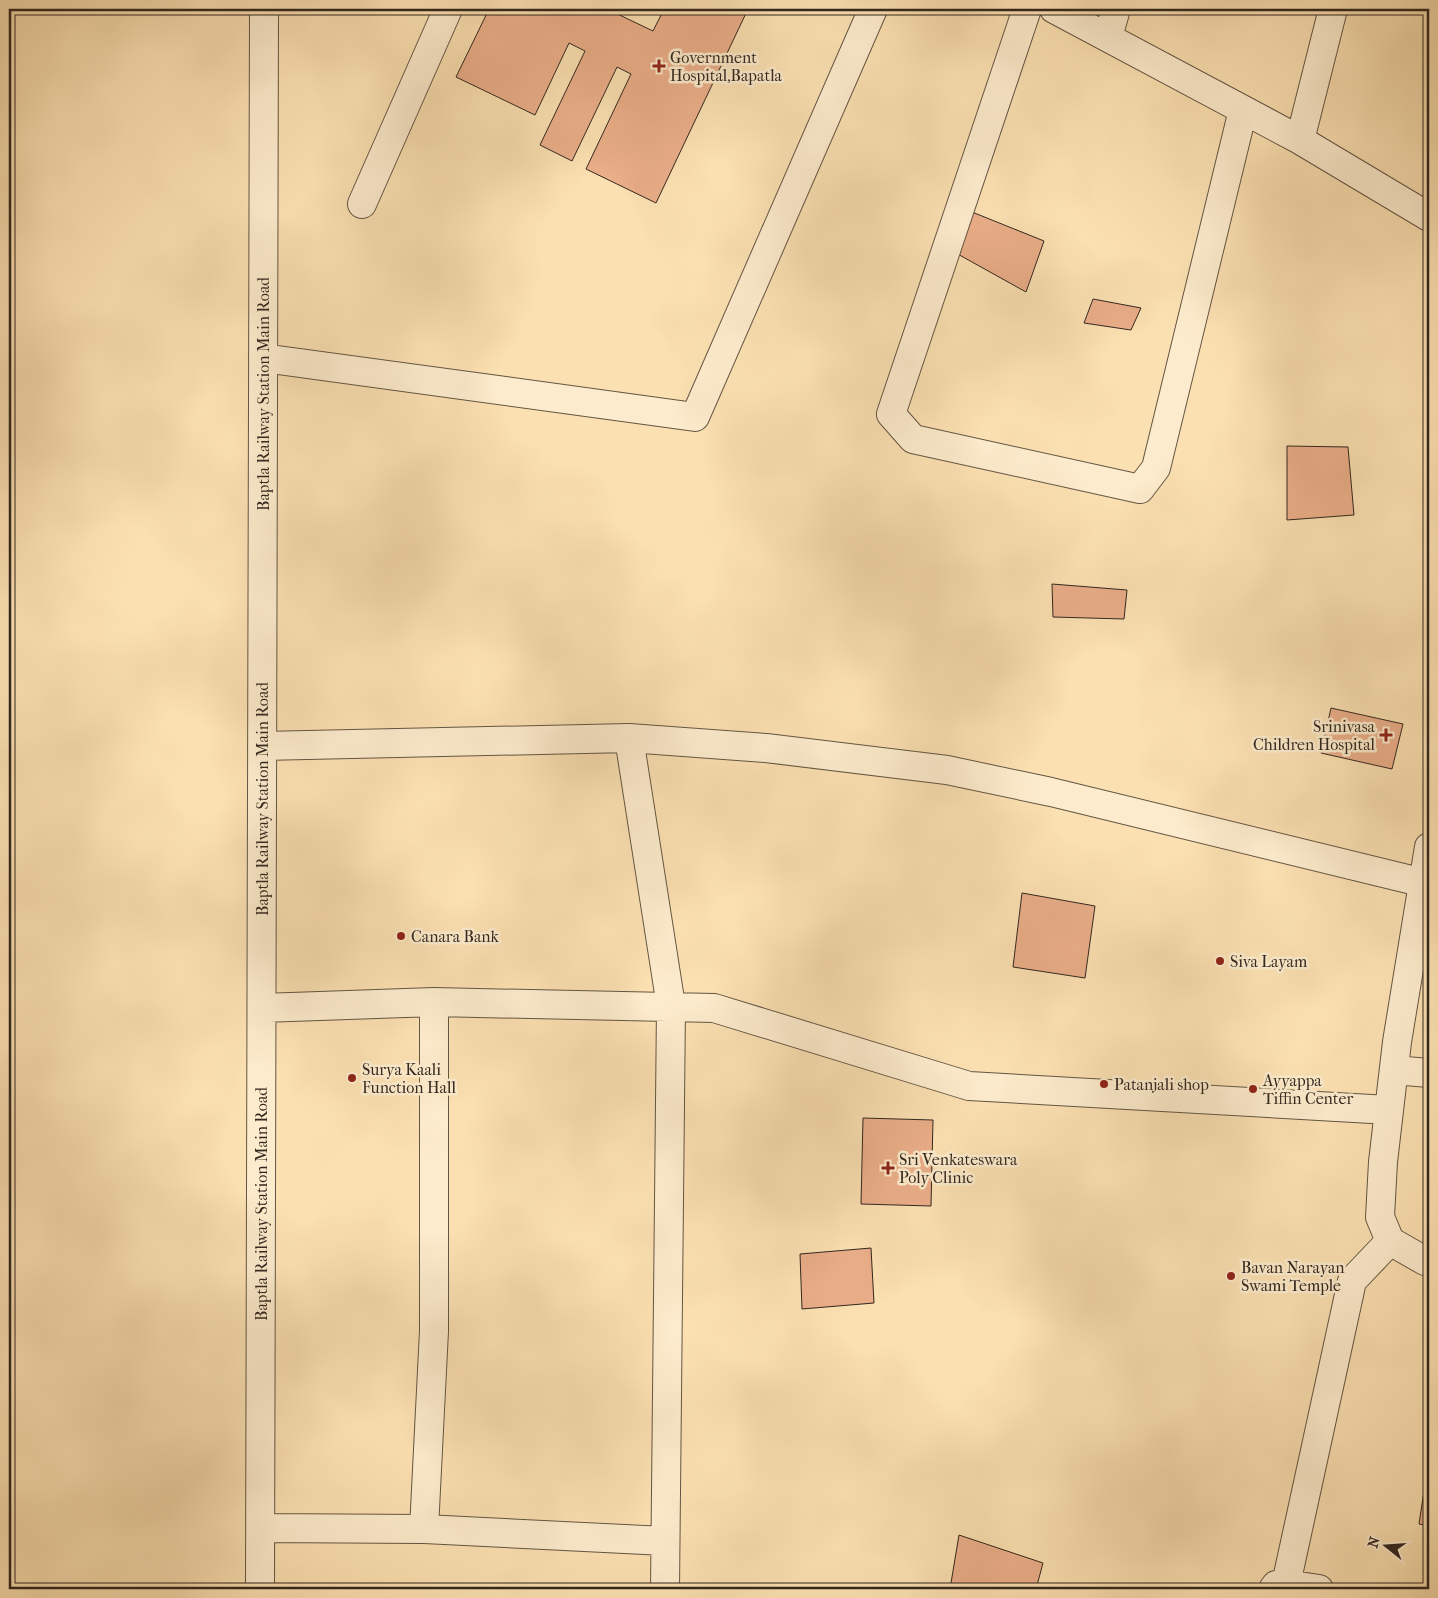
<svg xmlns="http://www.w3.org/2000/svg" width="1438" height="1598" font-family="'IM FELL French Canon',serif">
<style>
.building{fill:#eaae89;stroke:#32271f}
.lines{fill:none;stroke-linecap:round;stroke-linejoin:round}
.minor-casing{stroke:#645544;stroke-width:30}
.minor{stroke:#fcebcc;stroke-width:28}
.poi-dot{fill:#8f2418;stroke:#fcebcc;stroke-width:2}
.labels{text-anchor:middle;dominant-baseline:central;stroke-width:5;stroke-linejoin:round;paint-order:stroke}
.poi-label{font-size:16px;fill:#32271f;stroke:#fcebcc;text-anchor:start}
.street-label{font-size:16px;fill:#32271f;stroke:#fcebcc}
</style>
<rect width="100%" height="100%" fill="#fbe0b1"/>
<filter id="stains"><feTurbulence type="fractalNoise" baseFrequency=".004" numOctaves="4"/><feColorMatrix values="0 0 0 0 .2 0 0 0 0 .09 0 0 0 0 .02 0 0 0 .5 -.17"/></filter>
<radialGradient id="worn" r=".72"><stop offset=".6" stop-color="#630" stop-opacity="0"/><stop offset="1" stop-color="#630" stop-opacity=".3"/></radialGradient>
<!-- building -->
<path class="building" d="M 489,9 L 607,9 L 653,31 L 664,9 L 748,9 L 656,203 L 586,169 L 631,74 L 617,67 L 572,161 L 540,145 L 585,51 L 569,43 L 535,115 L 456,77 Z
M 967,210 L 1044,241 L 1026,292 L 954,252 Z
M 1093,299 L 1141,308 L 1131,330 L 1084,323 Z
M 1287,446 L 1348,447 L 1354,515 L 1287,520 Z
M 1052,584 L 1127,590 L 1124,619 L 1053,617 Z
M 1331,708 L 1403,724 L 1392,769 L 1321,753 Z
M 1022,893 L 1095,906 L 1085,978 L 1013,967 Z
M 863,1118 L 933,1120 L 931,1206 L 861,1204 Z
M 871,1248 L 874,1303 L 802,1309 L 800,1254 Z
M 1429,1458 L 1429,1526 L 1419,1524 Z
M 959,1535 L 1043,1563 L 1036,1589 L 950,1589 Z"/>
<g class="lines">
<!-- minor casing -->
<g class="minor-casing">
<path id="minor" d="M 1027,9 L 891,414 L 913,439 L 1140,489 L 1156,468 L 1243,110
M 1054,9 L 1300,140 L 1429,217
M 1108,37 L 1116,9
M 1300,140 L 1333,9
M 362,204 L 448,9
M 263,358 L 695,417 L 873,9
M 629,738 L 671,1006 L 665,1589
M 262,746 L 629,738 L 766,748 L 947,770 L 1051,792 L 1424,883
M 1429,847 L 1397,1042 L 1383,1162 L 1380,1217 L 1390,1241 L 1425,1261 L 1429,1261
M 262,1008 L 434,1002 L 714,1008 L 969,1086 L 1389,1110
M 1394,1070 L 1429,1073
M 261,1528 L 424,1529 L 665,1541
M 424,1529 L 434,1331 L 434,1002
M 1286,1584 L 1352,1281 L 1390,1241
M 260,1589 L 264,9
M 1273,1589 L 1276,1585 L 1286,1584 L 1319,1589"/>
</g>
<!-- minor -->
<use href="#minor" class="minor"/>
</g>
<!-- markers -->
<g class="poi-dot">
<path d="M656.5 58.5h5v5h5v5h-5v5h-5v-5h-5v-5h5z"/>
<path d="M1383.5 727.5h5v5h5v5h-5v5h-5v-5h-5v-5h5z"/>
<circle cx="401" cy="936" r="5"/>
<circle cx="1220" cy="961" r="5"/>
<circle cx="352" cy="1078" r="5"/>
<circle cx="1104" cy="1084" r="5"/>
<circle cx="1253" cy="1089" r="5"/>
<path d="M885.5 1160.5h5v5h5v5h-5v5h-5v-5h-5v-5h5z"/>
<circle cx="1231" cy="1276" r="5"/>
</g>
<g class="labels">
<!-- poi labels -->
<g class="poi-label">
<text x="670" y="57">Government<tspan x="670" dy="18">Hospital,Bapatla</tspan></text>
<text x="1375" y="726" text-anchor="end">Srinivasa<tspan x="1375" dy="18">Children Hospital</tspan></text>
<text x="411" y="936">Canara Bank</text>
<text x="1230" y="961">Siva Layam</text>
<text x="362" y="1069">Surya Kaali<tspan x="362" dy="18">Function Hall</tspan></text>
<text x="1263" y="1080">Ayyappa<tspan x="1263" dy="18">Tiffin Center</tspan></text>
<text x="1114" y="1084">Patanjali shop</text>
<text x="899" y="1159">Sri Venkateswara<tspan x="899" dy="18">Poly Clinic</tspan></text>
<text x="1241" y="1267">Bavan Narayan<tspan x="1241" dy="18">Swami Temple</tspan></text>
</g>
<!-- street labels -->
<g class="street-label">
<text transform="translate(263 394) rotate(-90)">Baptla Railway Station Main Road</text>
<text transform="translate(262 799) rotate(-90)">Baptla Railway Station Main Road</text>
<text transform="translate(261 1204) rotate(-90)">Baptla Railway Station Main Road</text>
</g>
</g>
<!-- margin -->
<rect width="1438" height="1598" fill="none" stroke="#fbe0b1" stroke-width="30"/>
<rect x="10" y="10" width="1418" height="1578" fill="none" stroke="#32271f" stroke-width="2.5"/>
<rect x="15" y="15" width="1408" height="1568" fill="none" stroke="#32271f"/>
<!-- north arrow -->
<g transform="translate(1386 1546) rotate(287)" stroke="#fcebcc" stroke-width="4" paint-order="stroke">
<path d="M0-4L9 19L0 12L-9 19Z" fill="#32271f"/>
<text y="-8" font-size="14" font-weight="bold" text-anchor="middle" fill="#32271f">N</text>
</g>
<rect width="100%" height="100%" filter="url(#stains)"/>
<rect width="100%" height="100%" fill="url(#worn)"/>
</svg>
